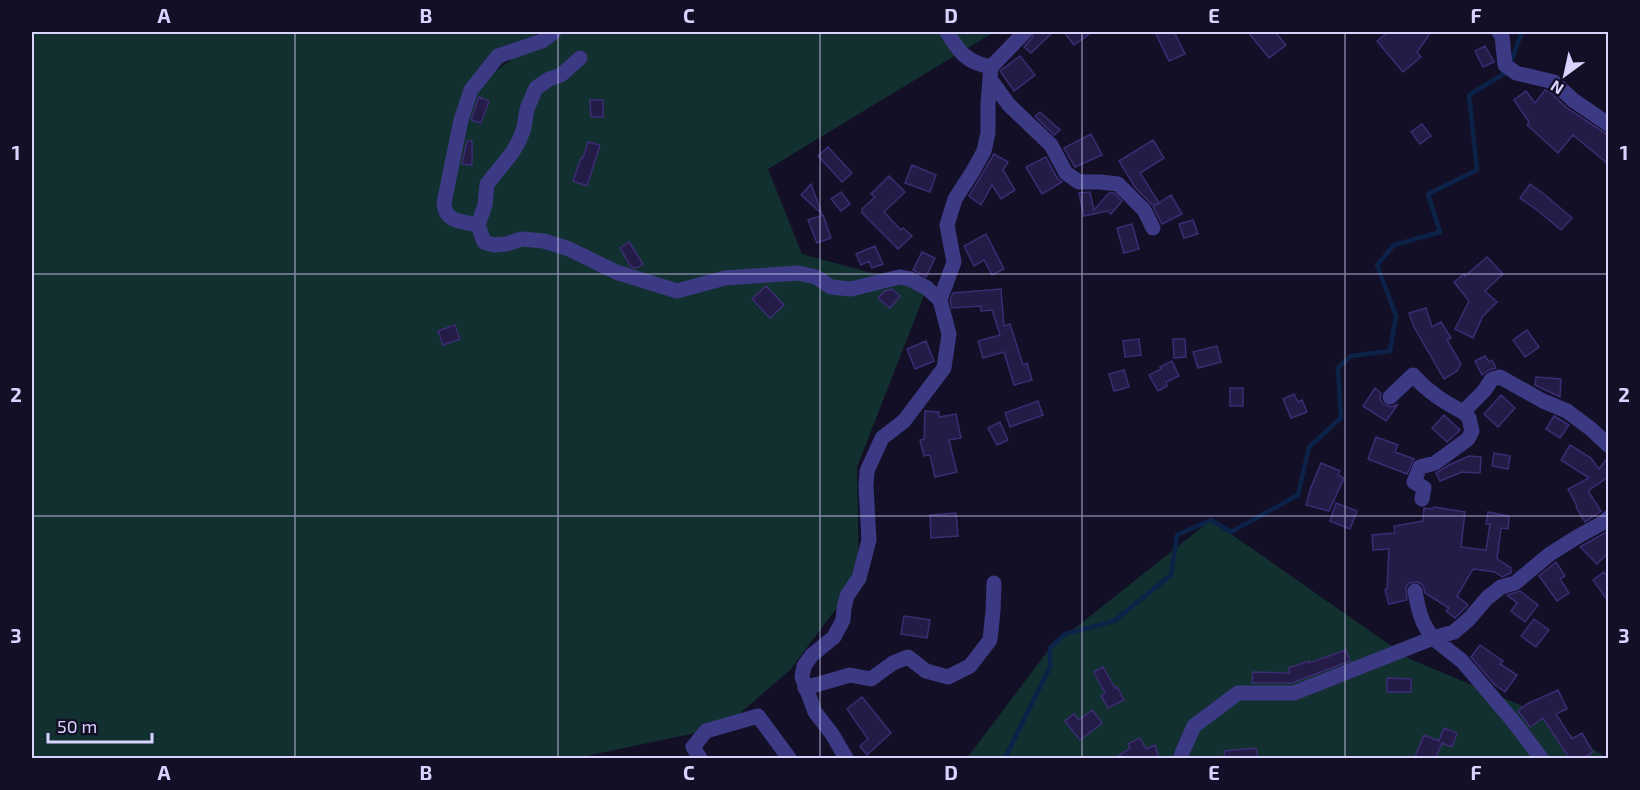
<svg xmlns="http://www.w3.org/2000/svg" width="1640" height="790" font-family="'Exo 2',sans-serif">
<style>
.green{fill:#12302f}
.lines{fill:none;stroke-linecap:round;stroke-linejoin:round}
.stream{stroke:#0c2248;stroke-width:4.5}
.building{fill:#241b47;stroke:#3b2d73;stroke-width:1.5}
.minor{stroke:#3d3a85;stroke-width:15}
.grid{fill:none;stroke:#d9d4ff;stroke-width:1.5;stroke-opacity:0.55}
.neatline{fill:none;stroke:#d9d4ff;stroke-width:2}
.grid-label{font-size:20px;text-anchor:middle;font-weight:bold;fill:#d9d4ff}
</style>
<rect width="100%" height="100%" fill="#130f26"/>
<!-- green -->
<path class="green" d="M 32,32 L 539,32 L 490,75 L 550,32 L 994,32 L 768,169 L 802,254 L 927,288 L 857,467 L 859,578 L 790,670 L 724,727 L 591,755 L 587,758 L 32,758 Z
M 1211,520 L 1410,659 L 1532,710 L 1607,758 L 967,758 L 1050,648 Z"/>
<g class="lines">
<!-- stream -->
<path class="stream" d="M 1510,64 L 1521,35 L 1518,32
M 1005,758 L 1050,667 L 1050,648 L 1065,634 L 1114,621 L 1171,575 L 1177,535 L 1211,520 L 1231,532 L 1298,495 L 1309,447 L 1341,418 L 1338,368 L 1351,356 L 1390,351 L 1396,316 L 1377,265 L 1394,245 L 1440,232 L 1428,194 L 1477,170 L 1469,95 L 1507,72"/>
</g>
<!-- building -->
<path class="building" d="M 1034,32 L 1053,32 L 1031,53 L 1024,47 L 1032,38 Z
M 1064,32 L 1092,32 L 1074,45 Z
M 1155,32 L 1174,32 L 1185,54 L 1169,61 Z
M 1248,32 L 1275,32 L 1286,45 L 1269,58 Z
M 1388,32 L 1431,32 L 1417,52 L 1421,57 L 1403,72 L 1377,41 Z
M 1485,46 L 1494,62 L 1483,67 L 1475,51 Z
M 1020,56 L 1035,75 L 1014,91 L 1000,71 Z
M 1545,90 L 1549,91 L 1567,108 L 1608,135 L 1608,164 L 1573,135 L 1558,153 L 1527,125 L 1529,122 L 1514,100 L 1526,91 L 1535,103 Z
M 479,97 L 489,101 L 481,123 L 471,120 Z
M 590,100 L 603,100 L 603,117 L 591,117 Z
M 1040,112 L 1060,130 L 1054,135 L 1035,116 Z
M 1422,124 L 1431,136 L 1420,144 L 1411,132 Z
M 1091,134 L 1102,155 L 1075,167 L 1064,148 Z
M 1153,140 L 1164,158 L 1140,173 L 1159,203 L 1171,195 L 1182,214 L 1162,224 L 1153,207 L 1159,203 L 1152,205 L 1135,187 L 1119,161 Z
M 467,141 L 472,141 L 472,165 L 462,164 Z
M 588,142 L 600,145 L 587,186 L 573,181 L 581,158 L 583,158 Z
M 828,147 L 852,173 L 842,182 L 818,156 Z
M 994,154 L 1008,162 L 1003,170 L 1015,190 L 1001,199 L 992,185 L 981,205 L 969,196 Z
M 1046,157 L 1057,178 L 1062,182 L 1042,194 L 1026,167 Z
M 912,165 L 936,175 L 930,192 L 905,183 Z
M 889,176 L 905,192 L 884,212 L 901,230 L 903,228 L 912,236 L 898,249 L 862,213 L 862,209 L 875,197 L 871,194 Z
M 811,184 L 822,214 L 801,195 Z
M 1530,184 L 1544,194 L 1572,218 L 1561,230 L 1537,210 L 1520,198 Z
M 841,192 L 850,204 L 841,211 L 831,199 Z
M 1090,192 L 1094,210 L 1109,193 L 1114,193 L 1122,201 L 1111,214 L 1107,211 L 1084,216 L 1079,193 Z
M 823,215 L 831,238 L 817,243 L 808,220 Z
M 1193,220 L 1198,234 L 1184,238 L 1179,224 Z
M 1132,224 L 1139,249 L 1124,253 L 1117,228 Z
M 986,234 L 1004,269 L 992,275 L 984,260 L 974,266 L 964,246 Z
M 629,242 L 643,264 L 637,268 L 631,267 L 620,248 Z
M 875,246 L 883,264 L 872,268 L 869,261 L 861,265 L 856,254 Z
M 922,252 L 935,258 L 926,277 L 913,270 Z
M 1487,257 L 1503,274 L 1485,291 L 1497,302 L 1483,316 L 1473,338 L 1455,329 L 1469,301 L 1454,282 L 1464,274 L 1465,276 Z
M 766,286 L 784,305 L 770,318 L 752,299 Z
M 892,289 L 900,296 L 890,308 L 878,298 L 885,291 Z
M 1001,289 L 1004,326 L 1010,324 L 1023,365 L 1027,363 L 1032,380 L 1014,385 L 1004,352 L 983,358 L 978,341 L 1000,335 L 992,310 L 981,311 L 981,306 L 952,308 L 950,300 L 953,293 Z
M 1426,308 L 1432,327 L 1441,322 L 1451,338 L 1447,340 L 1461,364 L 1457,371 L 1444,379 L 1414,327 L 1409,313 Z
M 455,325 L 460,339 L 443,345 L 438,331 Z
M 1527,330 L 1539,347 L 1525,357 L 1513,340 Z
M 1139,339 L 1141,355 L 1125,357 L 1123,341 Z
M 1173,339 L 1185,339 L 1186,357 L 1174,358 Z
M 926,341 L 934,361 L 915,369 L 907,349 Z
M 1217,346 L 1221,362 L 1198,368 L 1193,352 Z
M 1485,356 L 1489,362 L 1492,360 L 1496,368 L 1489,370 L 1482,375 L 1475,361 Z
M 1172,361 L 1179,376 L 1166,382 L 1167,386 L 1158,391 L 1149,375 L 1161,369 L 1160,367 Z
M 1124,370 L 1129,387 L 1114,391 L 1109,374 Z
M 1536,377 L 1561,379 L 1560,397 L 1535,385 Z
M 1230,388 L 1243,388 L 1243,406 L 1230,406 Z
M 1375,388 L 1381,393 L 1380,399 L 1383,404 L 1392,407 L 1398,404 L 1386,421 L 1363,406 Z
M 1294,394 L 1298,402 L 1302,400 L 1307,412 L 1291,418 L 1283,399 Z
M 1501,395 L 1515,408 L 1498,427 L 1484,414 Z
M 1038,401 L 1043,415 L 1010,427 L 1005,413 Z
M 925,411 L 939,412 L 939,417 L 956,414 L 961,438 L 949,440 L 957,472 L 935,477 L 930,455 L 924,456 L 920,440 L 924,439 Z
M 1444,415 L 1460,430 L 1447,442 L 1432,428 Z
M 1554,416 L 1569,425 L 1560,438 L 1546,429 Z
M 1000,422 L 1008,440 L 997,445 L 988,428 Z
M 1376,437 L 1398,445 L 1395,452 L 1414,459 L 1407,474 L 1368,459 Z
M 1570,445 L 1591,458 L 1599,469 L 1608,457 L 1608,477 L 1588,491 L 1601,511 L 1585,522 L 1576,507 L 1577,506 L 1568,489 L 1589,478 L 1561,460 Z
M 1494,453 L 1510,456 L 1508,469 L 1492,466 Z
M 1469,456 L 1481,457 L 1480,473 L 1462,472 L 1440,481 L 1436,473 L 1449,465 Z
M 1321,463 L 1340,471 L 1338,475 L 1344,478 L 1329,511 L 1306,505 L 1310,490 Z
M 1336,503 L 1357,511 L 1350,529 L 1330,521 Z
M 1434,507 L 1465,512 L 1461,547 L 1486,550 L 1490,524 L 1486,524 L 1488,512 L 1509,516 L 1508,529 L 1501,528 L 1497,559 L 1511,568 L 1511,573 L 1502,577 L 1495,572 L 1473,569 L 1457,596 L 1468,605 L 1455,618 L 1446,611 L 1449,608 L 1425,593 L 1423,585 L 1418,582 L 1409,583 L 1406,587 L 1407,600 L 1389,604 L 1385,590 L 1387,589 L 1389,549 L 1373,550 L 1372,535 L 1395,533 L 1394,526 L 1423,521 L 1424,508 L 1433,509 Z
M 956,513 L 958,536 L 931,538 L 930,515 Z
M 1608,531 L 1608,553 L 1597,564 L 1580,547 Z
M 1556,562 L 1565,576 L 1560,579 L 1569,593 L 1557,601 L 1539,576 Z
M 1604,572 L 1608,578 L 1608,601 L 1593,580 Z
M 1520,591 L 1538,605 L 1525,622 L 1511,611 L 1517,603 L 1507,595 Z
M 904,616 L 930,620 L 927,638 L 901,634 Z
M 1534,619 L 1549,630 L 1536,647 L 1521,636 Z
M 1480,645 L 1503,661 L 1500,664 L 1517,675 L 1505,692 L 1494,684 L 1471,657 Z
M 1346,650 L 1350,661 L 1292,683 L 1252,683 L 1253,672 L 1290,673 L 1288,668 L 1309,661 L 1309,663 Z
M 1103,667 L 1115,688 L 1117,687 L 1124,700 L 1108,708 L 1101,696 L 1105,693 L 1094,672 Z
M 1387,678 L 1411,679 L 1411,692 L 1387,692 Z
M 1558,690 L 1567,709 L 1556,714 L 1572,739 L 1582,733 L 1593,752 L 1582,759 L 1570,759 L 1543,718 L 1530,727 L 1518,711 L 1527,704 Z
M 862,697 L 891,733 L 867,755 L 860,746 L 868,739 L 847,709 Z
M 1092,710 L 1102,723 L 1080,740 L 1065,721 L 1074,714 L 1079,720 Z
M 1444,728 L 1457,733 L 1452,747 L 1442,743 L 1435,759 L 1414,759 L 1424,735 L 1439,741 Z
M 1140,738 L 1146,749 L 1155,745 L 1159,759 L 1114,759 L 1130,748 L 1128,744 Z
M 1256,748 L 1258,759 L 1225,759 L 1224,751 Z"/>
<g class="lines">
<!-- minor -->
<path class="minor" d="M 554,32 L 542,41 L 498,56 L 471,90 L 461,120 L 444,203 C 445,223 462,221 478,225 L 484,242 L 494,245 L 506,244 L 522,239 L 544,241 L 569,249 L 616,272 L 677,291 L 725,278 L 798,273 L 816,277 L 831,287 L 851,289 L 899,277 L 910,279 L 927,288 L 940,300
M 947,32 C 960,53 966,62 991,67
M 1499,32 L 1502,36 L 1505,65 L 1516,73 L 1554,82 L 1573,100 L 1608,124
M 990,79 L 1009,105 L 1051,145 L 1066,173 L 1079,182 L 1100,182 L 1118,184 L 1144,210 L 1153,228
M 478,225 L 485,205 L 487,184 L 512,153 L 519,141 L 524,128 L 527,109 L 536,88 L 549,79 L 561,75 L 580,58
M 1390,397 L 1413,375 C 1428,392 1444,402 1463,412
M 1422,499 L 1424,488 L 1414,482 L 1420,467 L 1435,463 L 1468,439 L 1472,431 L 1469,418 L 1463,412 L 1484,391 L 1492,379 L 1500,377 L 1543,401 L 1567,411 L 1591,429 L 1608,445
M 1415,591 C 1418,609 1421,623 1433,638 L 1454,632 L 1470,618 L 1487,598 L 1501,587 L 1515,583 L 1550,554 L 1577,537 L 1604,522 L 1608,518
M 805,688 L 850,675 L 871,679 L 893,663 L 908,657 L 926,671 L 948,677 L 970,666 L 990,640 L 993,611 L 994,583
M 700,758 L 693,747 L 706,731 L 758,716 L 789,758
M 846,758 L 832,734 L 815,712 L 802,677 L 804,666 L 812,655 L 834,637 L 843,620 L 844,608 L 847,596 L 859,578 L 869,540 L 866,486 L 867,471 L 882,438 L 904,421 L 944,368 L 949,334 L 940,300 L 954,262 L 947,225 L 955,199 L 973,171 L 984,151 L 988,133 L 988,103 L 991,67 L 1025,32
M 1181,758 L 1182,753 L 1194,726 L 1238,693 L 1294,693 L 1433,638 L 1462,661 L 1513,721 L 1541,758"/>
</g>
<!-- grid -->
<path class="grid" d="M 295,32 L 295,758M 558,32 L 558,758M 820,32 L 820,758M 1082,32 L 1082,758M 1345,32 L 1345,758M 32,274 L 1608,274M 32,516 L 1608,516"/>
<!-- border -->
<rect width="1640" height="790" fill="none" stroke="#130f26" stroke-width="66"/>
<!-- north arrow -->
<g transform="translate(1565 75) rotate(213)" stroke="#130f26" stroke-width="4.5" paint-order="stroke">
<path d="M0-4.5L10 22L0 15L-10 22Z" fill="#d9d4ff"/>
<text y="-9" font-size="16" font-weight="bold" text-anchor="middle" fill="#d9d4ff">N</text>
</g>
<!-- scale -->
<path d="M48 733v9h104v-9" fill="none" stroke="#d9d4ff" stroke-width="3"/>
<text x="57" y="733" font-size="18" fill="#d9d4ff" stroke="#130f26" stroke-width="4.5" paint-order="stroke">50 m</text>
<rect x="33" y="33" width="1574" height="724" class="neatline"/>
<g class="grid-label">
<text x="164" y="23">A</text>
<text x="426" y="23">B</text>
<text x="689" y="23">C</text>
<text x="951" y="23">D</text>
<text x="1214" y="23">E</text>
<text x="1476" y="23">F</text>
<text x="16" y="160">1</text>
<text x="1624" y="160">1</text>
<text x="16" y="402">2</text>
<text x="1624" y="402">2</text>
<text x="16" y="643">3</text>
<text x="1624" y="643">3</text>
<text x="164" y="780">A</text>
<text x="426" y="780">B</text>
<text x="689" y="780">C</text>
<text x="951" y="780">D</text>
<text x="1214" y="780">E</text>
<text x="1476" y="780">F</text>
</g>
</svg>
